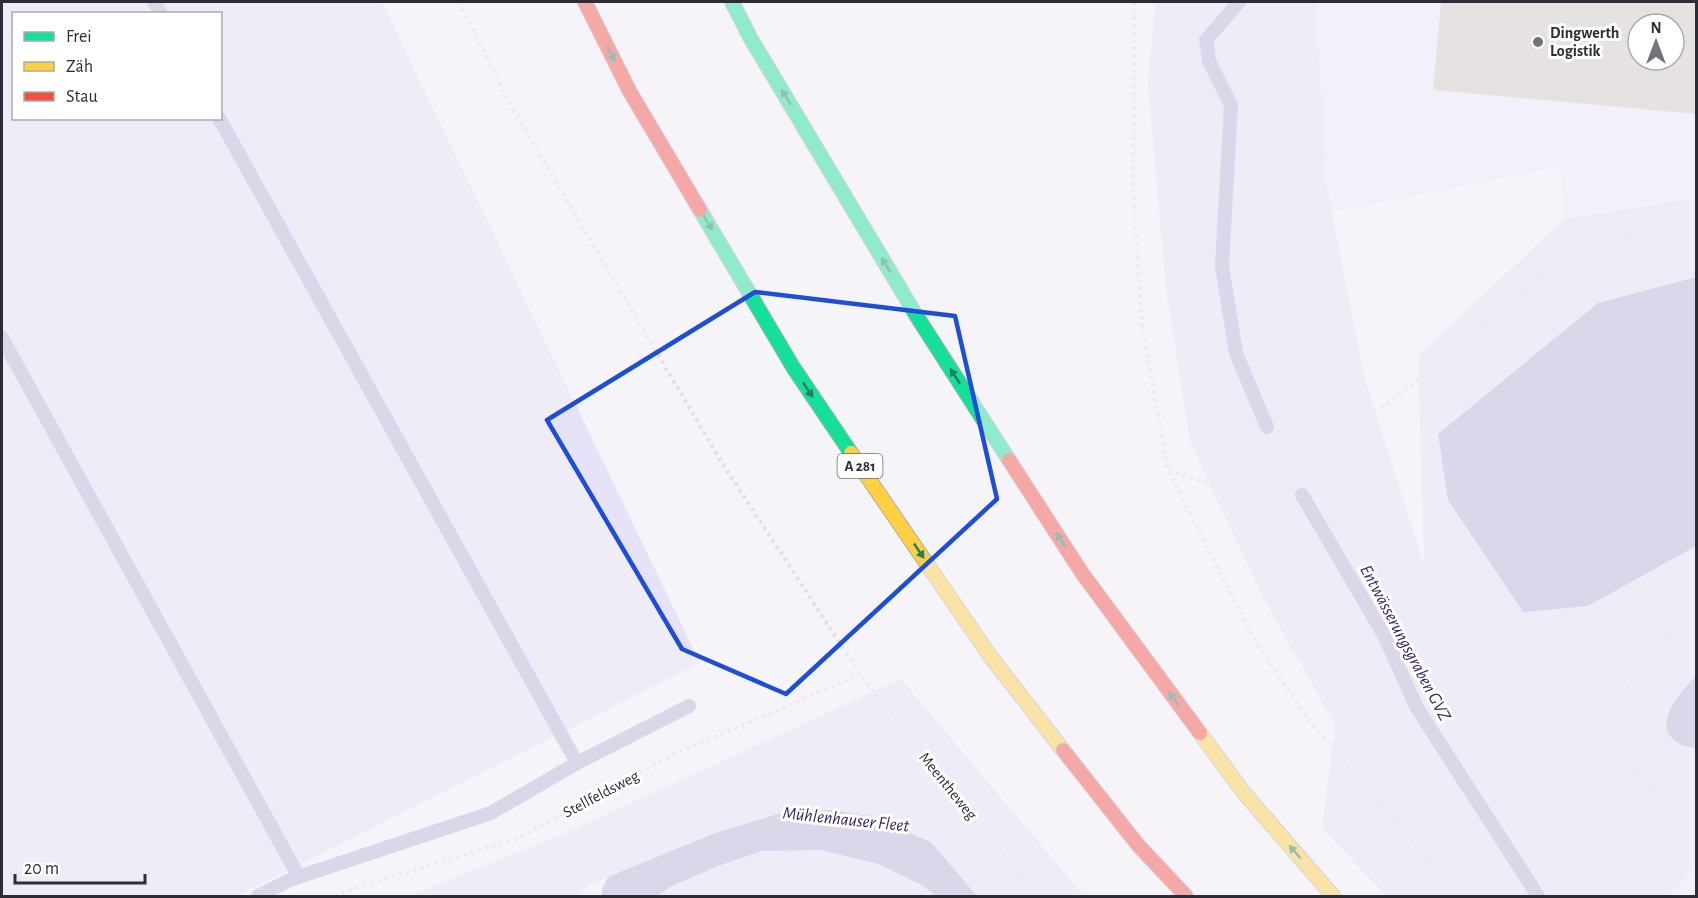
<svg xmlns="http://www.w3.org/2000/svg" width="1698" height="898" font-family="'Alegreya Sans',sans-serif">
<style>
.built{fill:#efecfc;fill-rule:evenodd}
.green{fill:#e6e2f7;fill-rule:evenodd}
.water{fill:#bab2d8}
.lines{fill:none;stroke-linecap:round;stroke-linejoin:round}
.stream{stroke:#bab2d8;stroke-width:14}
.building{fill:#d3cdc5;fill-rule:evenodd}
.fast-casing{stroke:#afaeb5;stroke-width:16}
.slow-casing{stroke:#afaeb5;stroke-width:16}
.jam-casing{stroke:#afaeb5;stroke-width:16}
.path{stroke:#e0e0e1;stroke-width:4;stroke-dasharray:3 4.5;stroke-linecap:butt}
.fast{stroke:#16e098;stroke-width:14}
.slow{stroke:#ffcf43;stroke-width:14}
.jam{stroke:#f24e42;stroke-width:14}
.oneway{fill:#237d63}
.marked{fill:none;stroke:#1d4ed8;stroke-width:4.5;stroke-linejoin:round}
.poi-dot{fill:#74727b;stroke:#fff;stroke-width:2}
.labels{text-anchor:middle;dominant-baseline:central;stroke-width:6;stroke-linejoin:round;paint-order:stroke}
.shield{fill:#fff;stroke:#6d6b73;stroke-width:1.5}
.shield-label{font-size:15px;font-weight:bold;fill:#2e2c37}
.poi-label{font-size:16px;font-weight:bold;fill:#2e2c37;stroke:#fff;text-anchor:start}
.street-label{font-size:16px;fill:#2e2c37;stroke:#fff}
.water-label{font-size:18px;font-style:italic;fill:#362262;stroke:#fff}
</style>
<rect width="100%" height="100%" fill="#f5f4f9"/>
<!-- built -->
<path class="built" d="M 1302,2 L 1696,2 L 1696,198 L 1564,219 L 1560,167 L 1310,217 ZM 1638,24 L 1674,24 L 1674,60 L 1638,60 Z
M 1696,863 L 1696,896 L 1669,896 L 1673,891 Z"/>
<!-- green -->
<path class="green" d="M 2,2 L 382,2 L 700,663 L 237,896 L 2,896 ZM 14,14 L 220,14 L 220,118 L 14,118 Z
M 1155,2 L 1316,2 L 1327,188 L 1365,380 L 1424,564 L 1418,356 L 1564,219 L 1696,198 L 1696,277 L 1598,303 L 1588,606 L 1696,546 L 1696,676 L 1680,694 L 1679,744 L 1696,748 L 1696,863 L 1669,896 L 1386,896 L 1322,828 L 1335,725 L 1262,596 L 1190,442 L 1166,289 L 1148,84 Z
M 901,679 L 1084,896 L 977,896 L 931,842 L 788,811 L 718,832 L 589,885 L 576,896 L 409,896 L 566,833 Z
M 821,850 C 863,860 901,869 936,896 L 657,896 C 677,881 739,853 764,851 C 783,849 802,850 821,850 Z"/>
<!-- water -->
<path class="water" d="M 1696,277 L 1696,546 L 1588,606 L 1523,612 L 1448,500 L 1438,434 L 1598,303 Z
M 1696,676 L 1696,748 C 1691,747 1683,746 1678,743 C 1649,725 1682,691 1696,676 Z
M 830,810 L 871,816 L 931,842 L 977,896 L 936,896 L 920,884 L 878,864 L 821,850 L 762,851 L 718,866 L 670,887 L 657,896 L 602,896 L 602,889 L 608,877 L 718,832 L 788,811 Z"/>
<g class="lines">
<!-- stream -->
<path class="stream" d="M 154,2 L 161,14
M 1239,2 L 1206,40 L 1209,61 L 1231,105 L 1222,266 L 1236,353 L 1267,427
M 219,118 L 577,763
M 2,338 L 299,877
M 1302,495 L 1384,635 L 1417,708 L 1538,896
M 258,896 L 292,879 L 491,813 L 577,763 L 689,706"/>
</g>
<!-- building -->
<path class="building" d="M 1441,2 L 1696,2 L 1696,114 L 1433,90 ZM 1638,24 L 1674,24 L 1674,60 L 1638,60 Z"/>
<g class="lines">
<!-- fast casing -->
<g class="fast-casing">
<path id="fast" d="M 732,2 L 751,39 L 916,315 L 1009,460
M 700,210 L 793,367 L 851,453"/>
</g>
<!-- slow casing -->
<g class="slow-casing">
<path id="slow" d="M 851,453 L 990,656 L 1063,750
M 1200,733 L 1244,793 L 1333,896"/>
</g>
<!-- jam casing -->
<g class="jam-casing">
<path id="jam" d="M 585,2 L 630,92 L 700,210
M 1009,460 L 1082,573 L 1200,733
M 1063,750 L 1138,845 L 1186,896"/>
</g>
<!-- path -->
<path class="path" d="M 459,2 L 510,104 L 722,463 L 860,674 L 1037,896
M 1134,2 L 1133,189 L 1142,325 L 1168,470 L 1254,639 L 1307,718 L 1459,896
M 1169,470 L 1210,484 L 1266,474 L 1392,401 L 1577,247 L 1696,224
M 1696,618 L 1678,625 L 1617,700 L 1621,755 L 1661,797 L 1696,801
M 335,896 L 352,889 L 518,838 L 680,751 L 777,711 L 860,674"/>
<!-- fast -->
<use href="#fast" class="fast"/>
<!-- slow -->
<use href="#slow" class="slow"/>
<!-- jam -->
<use href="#jam" class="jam"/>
</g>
<!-- one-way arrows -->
<defs><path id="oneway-solid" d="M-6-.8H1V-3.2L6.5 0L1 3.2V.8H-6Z" transform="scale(1.5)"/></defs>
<g class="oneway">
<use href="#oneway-solid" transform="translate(611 54) rotate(64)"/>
<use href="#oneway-solid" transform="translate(786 97) rotate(-121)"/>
<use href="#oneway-solid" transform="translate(708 223) rotate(59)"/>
<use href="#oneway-solid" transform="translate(886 265) rotate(-121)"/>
<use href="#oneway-solid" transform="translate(955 376) rotate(-123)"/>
<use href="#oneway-solid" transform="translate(808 390) rotate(56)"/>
<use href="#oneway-solid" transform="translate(1061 540) rotate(-123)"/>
<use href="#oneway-solid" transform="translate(919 551) rotate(56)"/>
<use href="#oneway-solid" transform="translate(1174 699) rotate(-126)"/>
<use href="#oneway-solid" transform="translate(1295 852) rotate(-131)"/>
</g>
<!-- marked area -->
<path d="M0 0H1698V898H0ZM 755,292 L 955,316 L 997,499 L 786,694 L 682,649 L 547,420 Z" fill="#f5f4f9" fill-opacity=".55" fill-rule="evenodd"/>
<path class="marked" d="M 755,292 L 955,316 L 997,499 L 786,694 L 682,649 L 547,420 Z"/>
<!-- markers -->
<circle class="poi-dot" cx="1538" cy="42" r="6"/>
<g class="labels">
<!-- shield labels -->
<rect class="shield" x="837.5" y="454" width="45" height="24" rx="4.5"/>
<g class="shield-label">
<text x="860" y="466">A 281</text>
</g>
<!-- poi labels -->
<g class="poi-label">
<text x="1550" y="33">Dingwerth<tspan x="1550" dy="18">Logistik</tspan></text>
</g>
<!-- street labels -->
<g class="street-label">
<text transform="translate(948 786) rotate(51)">Meentheweg</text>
<text transform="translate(601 794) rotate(-28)">Stellfeldsweg</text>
</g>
<!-- water labels -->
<g class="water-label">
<text transform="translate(1405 643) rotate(62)">Entwässerungsgraben GVZ</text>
<text transform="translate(846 820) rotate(6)">Mühlenhauser Fleet</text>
</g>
</g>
<!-- border -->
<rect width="1698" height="898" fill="none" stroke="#2e2c37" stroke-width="6"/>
<!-- legend -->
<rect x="12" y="12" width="210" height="108" fill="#ffffff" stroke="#ababaf" stroke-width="1.5"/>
<rect x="24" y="32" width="30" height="9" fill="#16e098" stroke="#ababaf" stroke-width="1.5"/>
<text x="66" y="42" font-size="18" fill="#2e2c37">Frei</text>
<rect x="24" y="62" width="30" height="9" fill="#ffcf43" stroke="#ababaf" stroke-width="1.5"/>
<text x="66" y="72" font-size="18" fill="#2e2c37">Zäh</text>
<rect x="24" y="92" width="30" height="9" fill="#f24e42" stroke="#ababaf" stroke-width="1.5"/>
<text x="66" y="102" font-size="18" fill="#2e2c37">Stau</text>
<!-- north arrow -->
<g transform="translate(1656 42)"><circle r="28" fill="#ffffff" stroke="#ababaf" stroke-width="1.5"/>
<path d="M0-4.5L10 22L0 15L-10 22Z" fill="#74727b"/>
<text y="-9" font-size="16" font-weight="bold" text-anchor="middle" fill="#2e2c37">N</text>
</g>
<!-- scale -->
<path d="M15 874v9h130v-9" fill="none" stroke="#2e2c37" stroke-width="3"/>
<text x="24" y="874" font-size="18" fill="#2e2c37" stroke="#ffffff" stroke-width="4.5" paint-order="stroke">20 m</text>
</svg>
